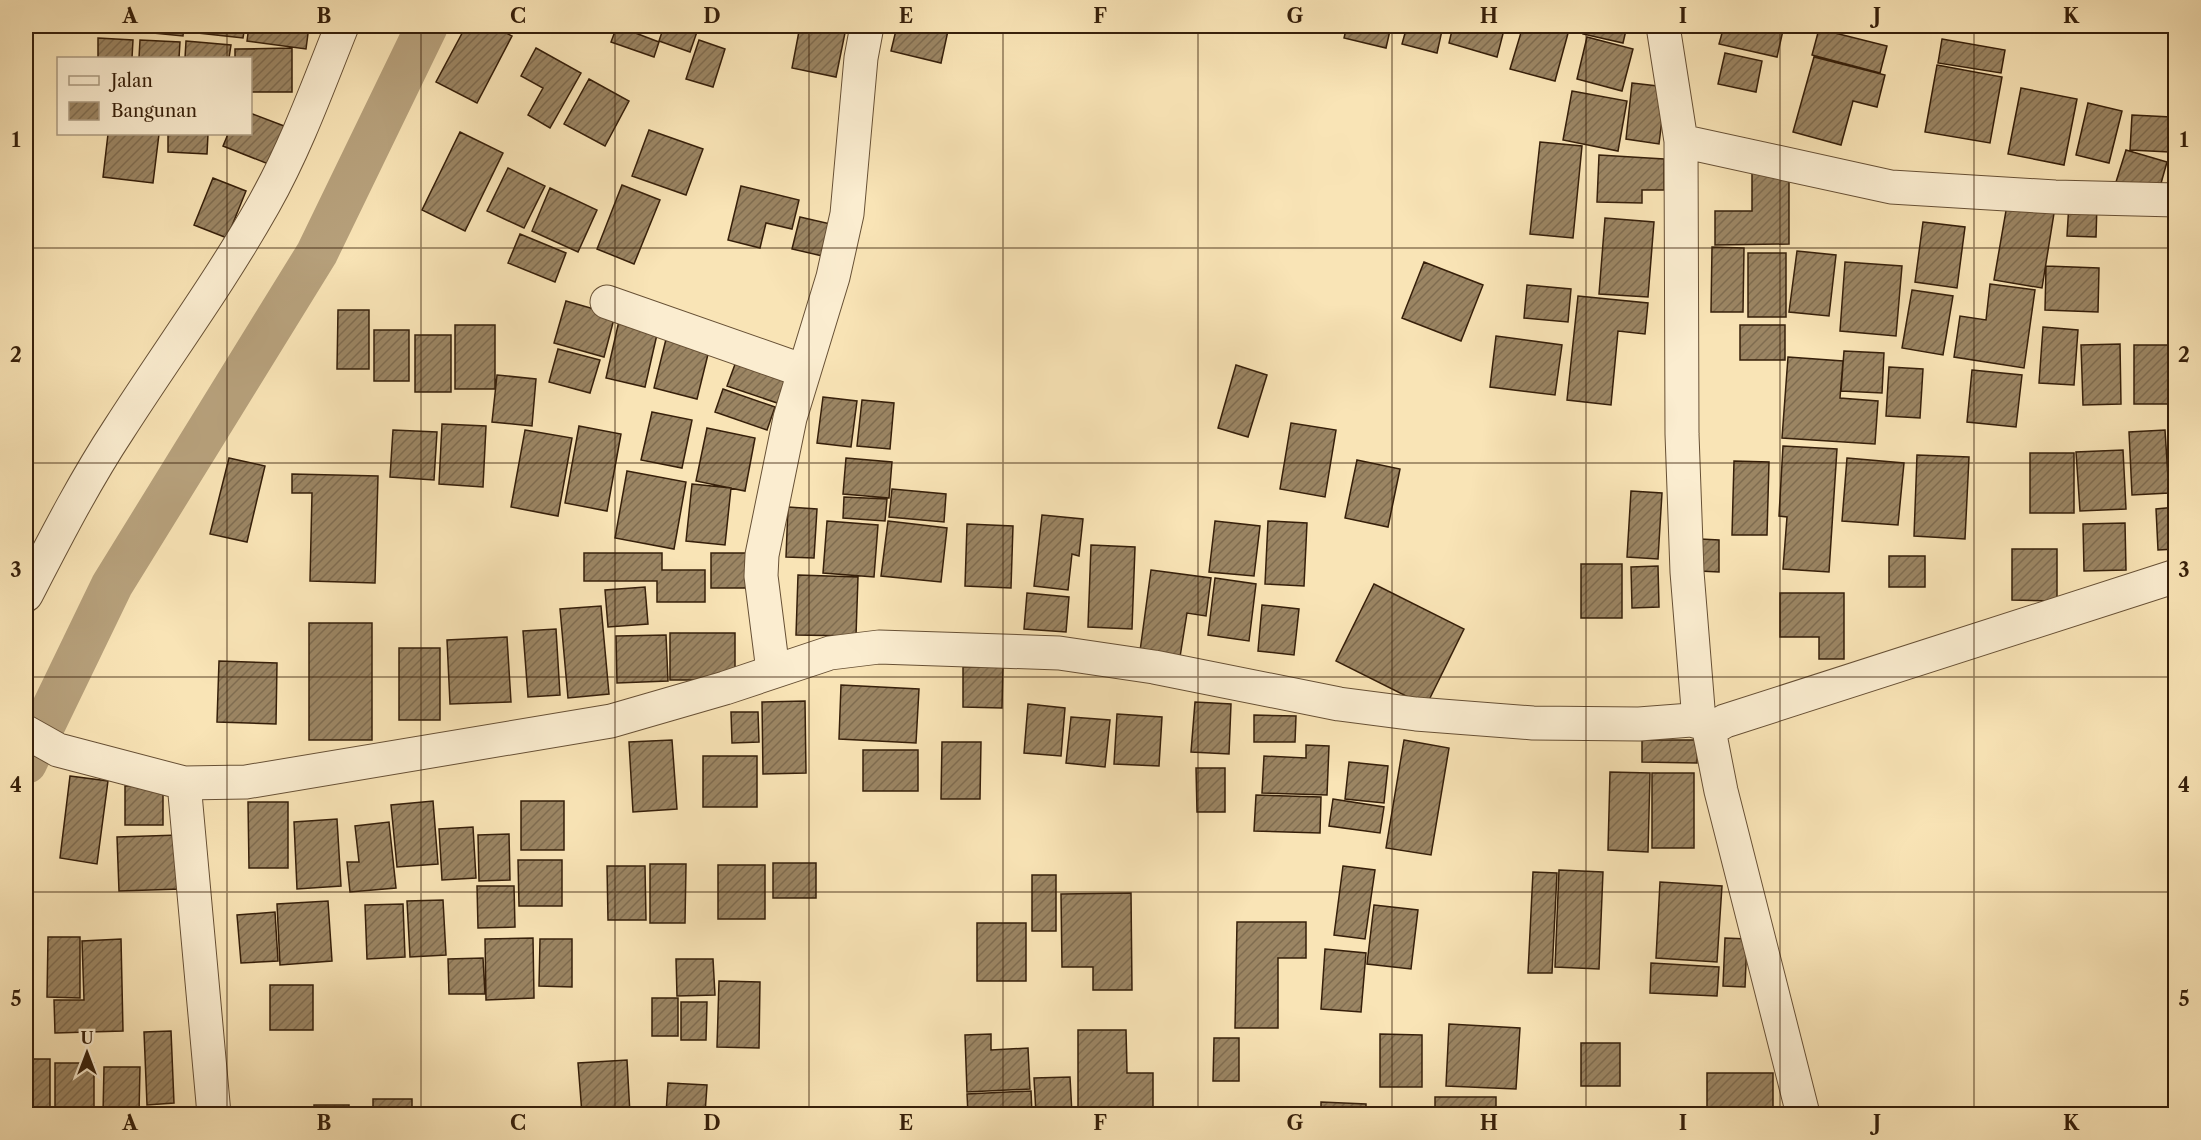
<svg xmlns="http://www.w3.org/2000/svg" width="2201" height="1140" font-family="'Libre Caslon Text',serif">
<style>
.lines{fill:none;stroke-linecap:round;stroke-linejoin:round}
.canal{stroke:#b7a17c;stroke-width:42}
.building{fill:url(#building-hatch);stroke:#361f0a;stroke-width:1.5}
.street-casing{stroke:#675035;stroke-width:35}
.street{stroke:#fbedd0;stroke-width:33}
.grid{fill:none;stroke:#361f0a;stroke-width:1.5;stroke-opacity:0.55}
.neatline{fill:none;stroke:#361f0a;stroke-width:2}
.grid-label{font-size:20px;text-anchor:middle;font-weight:bold;fill:#361f0a}
</style>
<defs>
<pattern id="building-hatch" width="6" height="6" patternUnits="userSpaceOnUse" patternTransform="scale(1.5)"><rect width="6" height="6" fill="#9b8563"/><path d="M-1 1l2-2M0 6l6-6M5 7l2-2" fill="none" stroke="#7f6c50"/></pattern>
</defs>
<rect width="100%" height="100%" fill="#f9e4b6"/>
<filter id="stains"><feTurbulence type="fractalNoise" baseFrequency=".00333" numOctaves="4"/><feColorMatrix values="0 0 0 0 .2 0 0 0 0 .09 0 0 0 0 .02 0 0 0 .5 -.17"/></filter>
<radialGradient id="worn" r=".72"><stop offset=".6" stop-color="#630" stop-opacity="0"/><stop offset="1" stop-color="#630" stop-opacity=".3"/></radialGradient>
<g class="lines">
<!-- canal -->
<path class="canal" d="M 26,763 L 112,585 L 317,253 L 427,26"/>
</g>
<!-- building -->
<path class="building" d="M 91,26 L 131,26 L 131,32 L 90,28 Z
M 133,26 L 184,26 L 183,36 L 133,31 Z
M 190,26 L 245,26 L 243,38 L 189,32 Z
M 249,26 L 309,26 L 306,49 L 247,41 Z
M 466,26 L 492,26 L 512,36 L 477,103 L 436,82 Z
M 617,26 L 659,42 L 654,57 L 611,42 Z
M 664,26 L 699,26 L 690,52 L 659,41 Z
M 800,26 L 846,28 L 836,77 L 792,68 Z
M 897,26 L 949,26 L 941,63 L 891,51 Z
M 1347,26 L 1391,26 L 1386,48 L 1344,38 Z
M 1407,26 L 1443,26 L 1437,53 L 1402,44 Z
M 1453,26 L 1505,26 L 1497,57 L 1449,43 Z
M 1523,26 L 1570,26 L 1555,81 L 1510,69 Z
M 1585,26 L 1627,26 L 1623,43 L 1583,34 Z
M 1724,26 L 1784,26 L 1777,57 L 1719,44 Z
M 1819,29 L 1887,46 L 1880,73 L 1812,55 Z
M 1587,37 L 1633,49 L 1622,91 L 1577,79 Z
M 98,38 L 133,40 L 132,58 L 98,58 Z
M 1942,39 L 2005,50 L 2001,73 L 1938,63 Z
M 140,40 L 180,42 L 179,58 L 139,58 Z
M 699,40 L 725,49 L 713,87 L 686,79 Z
M 186,41 L 231,45 L 229,58 L 185,58 Z
M 292,48 L 292,92 L 250,92 L 250,58 L 235,58 L 235,49 Z
M 536,48 L 581,73 L 550,128 L 528,115 L 543,88 L 521,76 Z
M 1725,53 L 1762,61 L 1756,92 L 1718,84 Z
M 1814,57 L 1885,75 L 1877,107 L 1853,101 L 1841,145 L 1793,132 Z
M 1937,65 L 2002,77 L 1990,143 L 1925,132 Z
M 589,79 L 629,101 L 605,146 L 564,124 Z
M 1632,83 L 1666,87 L 1659,144 L 1626,139 Z
M 2021,88 L 2077,99 L 2064,165 L 2008,154 Z
M 1572,91 L 1627,101 L 1618,151 L 1563,140 Z
M 2088,103 L 2122,111 L 2109,163 L 2076,155 Z
M 250,113 L 292,129 L 276,167 L 223,146 L 228,134 L 250,134 Z
M 2132,115 L 2171,117 L 2169,152 L 2130,150 Z
M 649,130 L 703,149 L 686,195 L 632,176 Z
M 460,132 L 503,153 L 465,231 L 422,210 Z
M 108,134 L 159,134 L 153,183 L 103,177 Z
M 168,134 L 208,134 L 207,154 L 168,152 Z
M 1540,142 L 1582,146 L 1573,238 L 1530,234 Z
M 2126,150 L 2167,162 L 2158,194 L 2116,182 Z
M 1599,155 L 1664,159 L 1664,190 L 1642,190 L 1642,203 L 1597,202 Z
M 508,168 L 545,186 L 524,228 L 487,211 Z
M 1752,172 L 1789,172 L 1789,244 L 1715,245 L 1715,211 L 1752,211 Z
M 213,178 L 246,191 L 227,238 L 194,225 Z
M 622,185 L 660,200 L 634,264 L 597,249 Z
M 741,186 L 799,200 L 792,229 L 766,223 L 760,248 L 728,240 Z
M 550,188 L 597,210 L 578,252 L 532,231 Z
M 2008,199 L 2055,207 L 2042,288 L 1994,280 Z
M 2069,203 L 2097,204 L 2096,237 L 2067,236 Z
M 800,217 L 835,225 L 827,257 L 792,249 Z
M 1605,218 L 1654,222 L 1648,297 L 1599,294 Z
M 1923,222 L 1965,227 L 1957,288 L 1915,282 Z
M 520,234 L 566,253 L 555,282 L 508,263 Z
M 1712,247 L 1744,248 L 1743,312 L 1711,312 Z
M 1797,251 L 1836,255 L 1829,316 L 1789,312 Z
M 1748,253 L 1786,253 L 1786,317 L 1748,317 Z
M 1424,262 L 1483,285 L 1461,341 L 1402,318 Z
M 1845,262 L 1902,266 L 1896,336 L 1840,331 Z
M 2046,266 L 2099,268 L 2098,312 L 2045,310 Z
M 1990,284 L 2035,290 L 2024,368 L 1954,357 L 1960,316 L 1986,320 Z
M 1527,285 L 1571,289 L 1568,322 L 1524,318 Z
M 1912,290 L 1953,296 L 1943,355 L 1902,348 Z
M 1578,296 L 1648,303 L 1645,334 L 1618,331 L 1611,405 L 1567,400 Z
M 566,301 L 615,315 L 604,357 L 554,343 Z
M 338,310 L 369,310 L 369,369 L 337,369 Z
M 619,321 L 658,330 L 645,387 L 606,378 Z
M 455,325 L 495,325 L 495,389 L 455,389 Z
M 1740,325 L 1785,325 L 1785,360 L 1740,360 Z
M 2043,327 L 2078,330 L 2074,385 L 2039,383 Z
M 374,330 L 409,330 L 409,381 L 374,381 Z
M 668,331 L 711,342 L 697,399 L 654,388 Z
M 415,335 L 451,335 L 451,392 L 415,392 Z
M 1496,336 L 1562,345 L 1555,395 L 1490,387 Z
M 2120,344 L 2121,404 L 2083,405 L 2081,345 Z
M 2134,345 L 2174,345 L 2174,404 L 2134,404 Z
M 558,349 L 600,360 L 590,393 L 549,382 Z
M 1844,351 L 1884,353 L 1882,393 L 1841,391 Z
M 1788,357 L 1843,361 L 1840,398 L 1878,401 L 1875,444 L 1782,438 Z
M 737,359 L 798,379 L 789,407 L 727,386 Z
M 1236,365 L 1267,375 L 1248,437 L 1218,428 Z
M 1889,367 L 1923,369 L 1920,418 L 1886,416 Z
M 1972,370 L 2022,375 L 2016,427 L 1967,422 Z
M 497,375 L 536,379 L 532,426 L 492,422 Z
M 723,389 L 775,407 L 767,430 L 715,412 Z
M 823,397 L 857,401 L 851,447 L 817,443 Z
M 862,400 L 894,403 L 890,449 L 857,446 Z
M 652,412 L 692,420 L 682,468 L 641,460 Z
M 1291,423 L 1336,430 L 1325,497 L 1280,489 Z
M 442,424 L 486,426 L 483,487 L 439,484 Z
M 579,426 L 621,434 L 607,511 L 565,503 Z
M 707,428 L 755,438 L 745,491 L 696,481 Z
M 393,430 L 437,432 L 434,480 L 390,477 Z
M 525,430 L 572,438 L 558,516 L 511,507 Z
M 2165,430 L 2169,493 L 2132,495 L 2129,432 Z
M 1783,446 L 1837,449 L 1829,572 L 1783,569 L 1787,517 L 1779,516 Z
M 2123,450 L 2126,509 L 2080,511 L 2076,452 Z
M 2030,453 L 2074,453 L 2074,513 L 2030,513 Z
M 1917,455 L 1969,457 L 1965,539 L 1914,536 Z
M 229,458 L 265,466 L 247,542 L 210,534 Z
M 846,458 L 892,462 L 889,498 L 843,494 Z
M 1847,458 L 1904,463 L 1898,525 L 1842,521 Z
M 1357,460 L 1400,469 L 1388,527 L 1345,518 Z
M 1734,461 L 1769,462 L 1767,535 L 1732,535 Z
M 627,471 L 686,482 L 674,549 L 615,538 Z
M 292,474 L 378,476 L 375,583 L 310,581 L 312,493 L 292,493 Z
M 692,484 L 731,488 L 725,545 L 686,541 Z
M 892,489 L 946,494 L 944,522 L 889,517 Z
M 1631,491 L 1662,493 L 1658,559 L 1627,557 Z
M 844,497 L 887,499 L 885,521 L 843,518 Z
M 788,507 L 817,509 L 814,558 L 786,557 Z
M 2176,507 L 2176,549 L 2158,550 L 2156,509 Z
M 1042,515 L 1083,519 L 1079,556 L 1072,554 L 1068,590 L 1034,586 Z
M 827,521 L 878,525 L 874,577 L 823,573 Z
M 888,521 L 947,528 L 941,582 L 881,576 Z
M 1215,521 L 1260,526 L 1254,576 L 1209,572 Z
M 1268,521 L 1307,523 L 1304,586 L 1265,584 Z
M 2125,523 L 2126,570 L 2084,571 L 2083,524 Z
M 967,524 L 1013,526 L 1011,588 L 965,586 Z
M 1700,539 L 1719,540 L 1719,572 L 1699,571 Z
M 1091,545 L 1135,547 L 1132,629 L 1088,627 Z
M 2012,549 L 2057,549 L 2057,601 L 2012,600 Z
M 584,553 L 662,553 L 662,570 L 705,570 L 705,602 L 657,602 L 657,581 L 584,581 Z
M 711,553 L 749,553 L 749,588 L 711,588 Z
M 1889,556 L 1925,556 L 1925,587 L 1889,587 Z
M 1581,564 L 1622,564 L 1622,618 L 1581,618 Z
M 1658,566 L 1659,607 L 1632,608 L 1631,567 Z
M 1151,570 L 1211,578 L 1206,616 L 1187,613 L 1180,657 L 1140,651 Z
M 798,575 L 858,577 L 856,636 L 796,635 Z
M 1215,578 L 1256,584 L 1249,641 L 1208,635 Z
M 1374,584 L 1464,629 L 1426,706 L 1336,661 Z
M 645,587 L 648,624 L 608,627 L 605,590 Z
M 1027,593 L 1069,597 L 1066,632 L 1024,629 Z
M 1780,593 L 1844,593 L 1844,659 L 1819,659 L 1819,637 L 1780,637 Z
M 1262,605 L 1299,609 L 1294,655 L 1258,651 Z
M 601,606 L 609,694 L 568,698 L 560,609 Z
M 309,623 L 372,623 L 372,740 L 309,740 Z
M 556,629 L 560,695 L 528,697 L 523,631 Z
M 670,633 L 735,633 L 735,680 L 670,680 Z
M 666,635 L 668,681 L 617,683 L 616,636 Z
M 507,637 L 511,702 L 450,704 L 447,640 Z
M 399,648 L 440,648 L 440,720 L 399,720 Z
M 219,661 L 277,663 L 276,724 L 217,722 Z
M 963,667 L 1003,667 L 1002,708 L 963,707 Z
M 841,685 L 919,689 L 916,743 L 839,739 Z
M 805,701 L 806,773 L 763,774 L 762,702 Z
M 1195,702 L 1231,704 L 1229,754 L 1191,752 Z
M 1028,704 L 1065,708 L 1061,756 L 1024,753 Z
M 731,712 L 758,712 L 759,742 L 732,743 Z
M 1117,714 L 1162,717 L 1159,766 L 1114,764 Z
M 1254,715 L 1296,716 L 1295,742 L 1254,742 Z
M 1071,717 L 1110,720 L 1105,767 L 1066,763 Z
M 672,740 L 677,809 L 633,812 L 629,742 Z
M 1404,740 L 1449,748 L 1431,855 L 1386,848 Z
M 1642,740 L 1698,740 L 1697,763 L 1642,762 Z
M 942,742 L 981,742 L 980,799 L 941,799 Z
M 1306,745 L 1329,746 L 1327,795 L 1262,793 L 1264,756 L 1306,758 Z
M 863,750 L 918,750 L 918,791 L 863,791 Z
M 703,756 L 757,756 L 757,807 L 703,807 Z
M 1349,762 L 1388,766 L 1384,803 L 1345,799 Z
M 1196,768 L 1225,768 L 1225,812 L 1197,812 Z
M 1610,772 L 1650,773 L 1648,852 L 1608,850 Z
M 1652,773 L 1694,773 L 1694,848 L 1652,848 Z
M 70,776 L 108,781 L 97,864 L 60,858 Z
M 125,786 L 163,786 L 163,825 L 125,825 Z
M 1256,795 L 1321,797 L 1320,833 L 1254,831 Z
M 1333,799 L 1384,807 L 1380,833 L 1329,826 Z
M 433,801 L 438,864 L 397,867 L 391,805 Z
M 521,801 L 564,801 L 564,850 L 521,850 Z
M 248,802 L 288,802 L 288,868 L 249,868 Z
M 337,819 L 341,886 L 297,889 L 294,822 Z
M 389,822 L 396,888 L 350,892 L 347,862 L 359,862 L 355,826 Z
M 473,827 L 476,878 L 442,880 L 439,829 Z
M 509,834 L 510,880 L 479,881 L 478,835 Z
M 179,835 L 181,889 L 119,891 L 117,837 Z
M 518,860 L 562,860 L 562,906 L 519,906 Z
M 773,863 L 816,863 L 816,898 L 773,898 Z
M 650,864 L 686,864 L 685,923 L 650,923 Z
M 718,865 L 765,865 L 765,919 L 718,919 Z
M 607,866 L 645,866 L 646,920 L 608,920 Z
M 1343,866 L 1375,870 L 1365,939 L 1334,935 Z
M 1559,870 L 1603,872 L 1599,969 L 1555,967 Z
M 1533,872 L 1557,873 L 1552,973 L 1528,973 Z
M 1032,875 L 1056,875 L 1056,931 L 1032,931 Z
M 1660,882 L 1722,886 L 1717,962 L 1656,958 Z
M 477,886 L 514,886 L 515,927 L 478,928 Z
M 1131,893 L 1132,990 L 1093,990 L 1093,967 L 1062,967 L 1061,894 Z
M 443,900 L 446,955 L 410,957 L 407,901 Z
M 328,901 L 332,961 L 280,965 L 277,904 Z
M 403,904 L 405,957 L 367,959 L 365,905 Z
M 1374,905 L 1418,910 L 1411,969 L 1367,964 Z
M 275,912 L 278,961 L 241,963 L 237,915 Z
M 1237,922 L 1306,922 L 1306,958 L 1278,958 L 1278,1028 L 1235,1028 Z
M 977,923 L 1026,923 L 1026,981 L 977,981 Z
M 48,937 L 80,937 L 80,998 L 47,997 Z
M 533,938 L 534,998 L 486,1000 L 485,939 Z
M 1725,938 L 1747,939 L 1745,987 L 1723,986 Z
M 121,939 L 123,1031 L 55,1033 L 54,1000 L 84,1000 L 82,941 Z
M 540,939 L 572,939 L 572,987 L 539,986 Z
M 1325,949 L 1366,953 L 1361,1012 L 1321,1009 Z
M 483,958 L 485,994 L 449,994 L 448,959 Z
M 676,959 L 713,959 L 715,995 L 677,996 Z
M 1651,963 L 1719,967 L 1717,996 L 1650,993 Z
M 719,981 L 760,982 L 759,1048 L 717,1047 Z
M 270,985 L 313,985 L 313,1030 L 270,1030 Z
M 652,998 L 678,998 L 678,1036 L 652,1036 Z
M 681,1002 L 707,1002 L 706,1040 L 681,1040 Z
M 1449,1024 L 1520,1028 L 1516,1089 L 1446,1086 Z
M 1078,1030 L 1126,1030 L 1127,1073 L 1153,1073 L 1153,1114 L 1078,1114 Z
M 171,1031 L 174,1103 L 147,1105 L 144,1032 Z
M 991,1034 L 991,1050 L 1028,1048 L 1030,1089 L 967,1092 L 965,1035 Z
M 1380,1034 L 1422,1035 L 1422,1087 L 1380,1087 Z
M 1214,1038 L 1239,1038 L 1239,1081 L 1213,1081 Z
M 1581,1043 L 1620,1043 L 1620,1086 L 1581,1086 Z
M 26,1059 L 50,1059 L 50,1113 L 26,1113 Z
M 627,1060 L 630,1114 L 582,1114 L 578,1063 Z
M 55,1063 L 94,1063 L 94,1114 L 55,1114 Z
M 104,1067 L 140,1067 L 139,1114 L 103,1114 Z
M 1707,1073 L 1773,1073 L 1773,1114 L 1707,1114 Z
M 1070,1077 L 1072,1114 L 1036,1114 L 1034,1078 Z
M 668,1083 L 707,1085 L 705,1114 L 666,1114 Z
M 1031,1091 L 1032,1114 L 968,1114 L 967,1094 Z
M 1435,1097 L 1496,1097 L 1496,1114 L 1435,1114 Z
M 373,1099 L 412,1099 L 412,1114 L 373,1114 Z
M 1321,1102 L 1366,1104 L 1366,1114 L 1321,1114 Z
M 314,1105 L 349,1105 L 349,1114 L 314,1114 Z
M 497,1111 L 497,1114 L 462,1114 Z"/>
<g class="lines">
<!-- street casing -->
<g class="street-casing">
<path id="street" d="M 1663,26 L 1681,141 L 1682,434 L 1687,572 L 1699,721
M 1681,141 L 1891,187 L 2055,197 L 2176,200
M 607,302 L 804,371
M 26,595 C 55,539 84,482 119,429 C 167,354 220,282 264,204 C 296,147 318,86 342,26
M 773,671 L 761,576 L 762,555 L 790,418 L 833,277 L 847,214 L 861,58 L 867,26
M 1709,730 L 1725,721 L 2176,576
M 26,732 L 58,750 L 184,783
M 214,1114 L 184,783 L 246,782 L 611,721 L 725,688 L 830,653 L 879,647 L 1059,653 L 1154,667 L 1339,704 L 1416,714 L 1533,723 L 1639,724 L 1691,720 L 1705,724 L 1709,730 L 1721,791 L 1803,1114"/>
</g>
<!-- street -->
<use href="#street" class="street"/>
</g>
<!-- grid -->
<path class="grid" d="M 227,26 L 227,58M 421,26 L 421,1114M 615,26 L 615,1114M 809,26 L 809,1114M 1003,26 L 1003,1114M 1198,26 L 1198,1114M 1392,26 L 1392,1114M 1586,26 L 1586,1114M 1780,26 L 1780,1114M 1974,26 L 1974,1114M 227,134 L 227,1114M 26,248 L 2176,248M 26,463 L 2176,463M 26,677 L 2176,677M 26,892 L 2176,892"/>
<!-- margin -->
<rect width="2201" height="1140" fill="none" stroke="#f9e4b6" stroke-width="66"/>
<!-- legend -->
<rect x="57" y="57" width="195" height="78" fill="#fbedd0" stroke="#ac9b81" stroke-width="1.5"/>
<rect x="69" y="76" width="30" height="9" fill="#fbedd0" stroke="#ac9b81" stroke-width="1.5"/>
<text x="111" y="87" font-size="18" fill="#361f0a">Jalan</text>
<rect x="69" y="102" width="30" height="18" fill="url(#building-hatch)" stroke="#ac9b81" stroke-width="1.5"/>
<text x="111" y="117" font-size="18" fill="#361f0a">Bangunan</text>
<!-- north arrow -->
<g transform="translate(87 1053)" stroke="#fbedd0" stroke-width="4.5" paint-order="stroke">
<path d="M0-4.5L10 22L0 15L-10 22Z" fill="#361f0a"/>
<text y="-9" font-size="16" font-weight="bold" text-anchor="middle" fill="#361f0a">U</text>
</g>
<rect x="33" y="33" width="2135" height="1074" class="neatline"/>
<g class="grid-label">
<text x="130" y="23">A</text>
<text x="324" y="23">B</text>
<text x="518" y="23">C</text>
<text x="712" y="23">D</text>
<text x="906" y="23">E</text>
<text x="1100" y="23">F</text>
<text x="1295" y="23">G</text>
<text x="1489" y="23">H</text>
<text x="1683" y="23">I</text>
<text x="1877" y="23">J</text>
<text x="2071" y="23">K</text>
<text x="16" y="147">1</text>
<text x="2184" y="147">1</text>
<text x="16" y="362">2</text>
<text x="2184" y="362">2</text>
<text x="16" y="577">3</text>
<text x="2184" y="577">3</text>
<text x="16" y="792">4</text>
<text x="2184" y="792">4</text>
<text x="16" y="1006">5</text>
<text x="2184" y="1006">5</text>
<text x="130" y="1130">A</text>
<text x="324" y="1130">B</text>
<text x="518" y="1130">C</text>
<text x="712" y="1130">D</text>
<text x="906" y="1130">E</text>
<text x="1100" y="1130">F</text>
<text x="1295" y="1130">G</text>
<text x="1489" y="1130">H</text>
<text x="1683" y="1130">I</text>
<text x="1877" y="1130">J</text>
<text x="2071" y="1130">K</text>
</g>
<rect width="100%" height="100%" filter="url(#stains)"/>
<rect width="100%" height="100%" fill="url(#worn)"/>
</svg>
